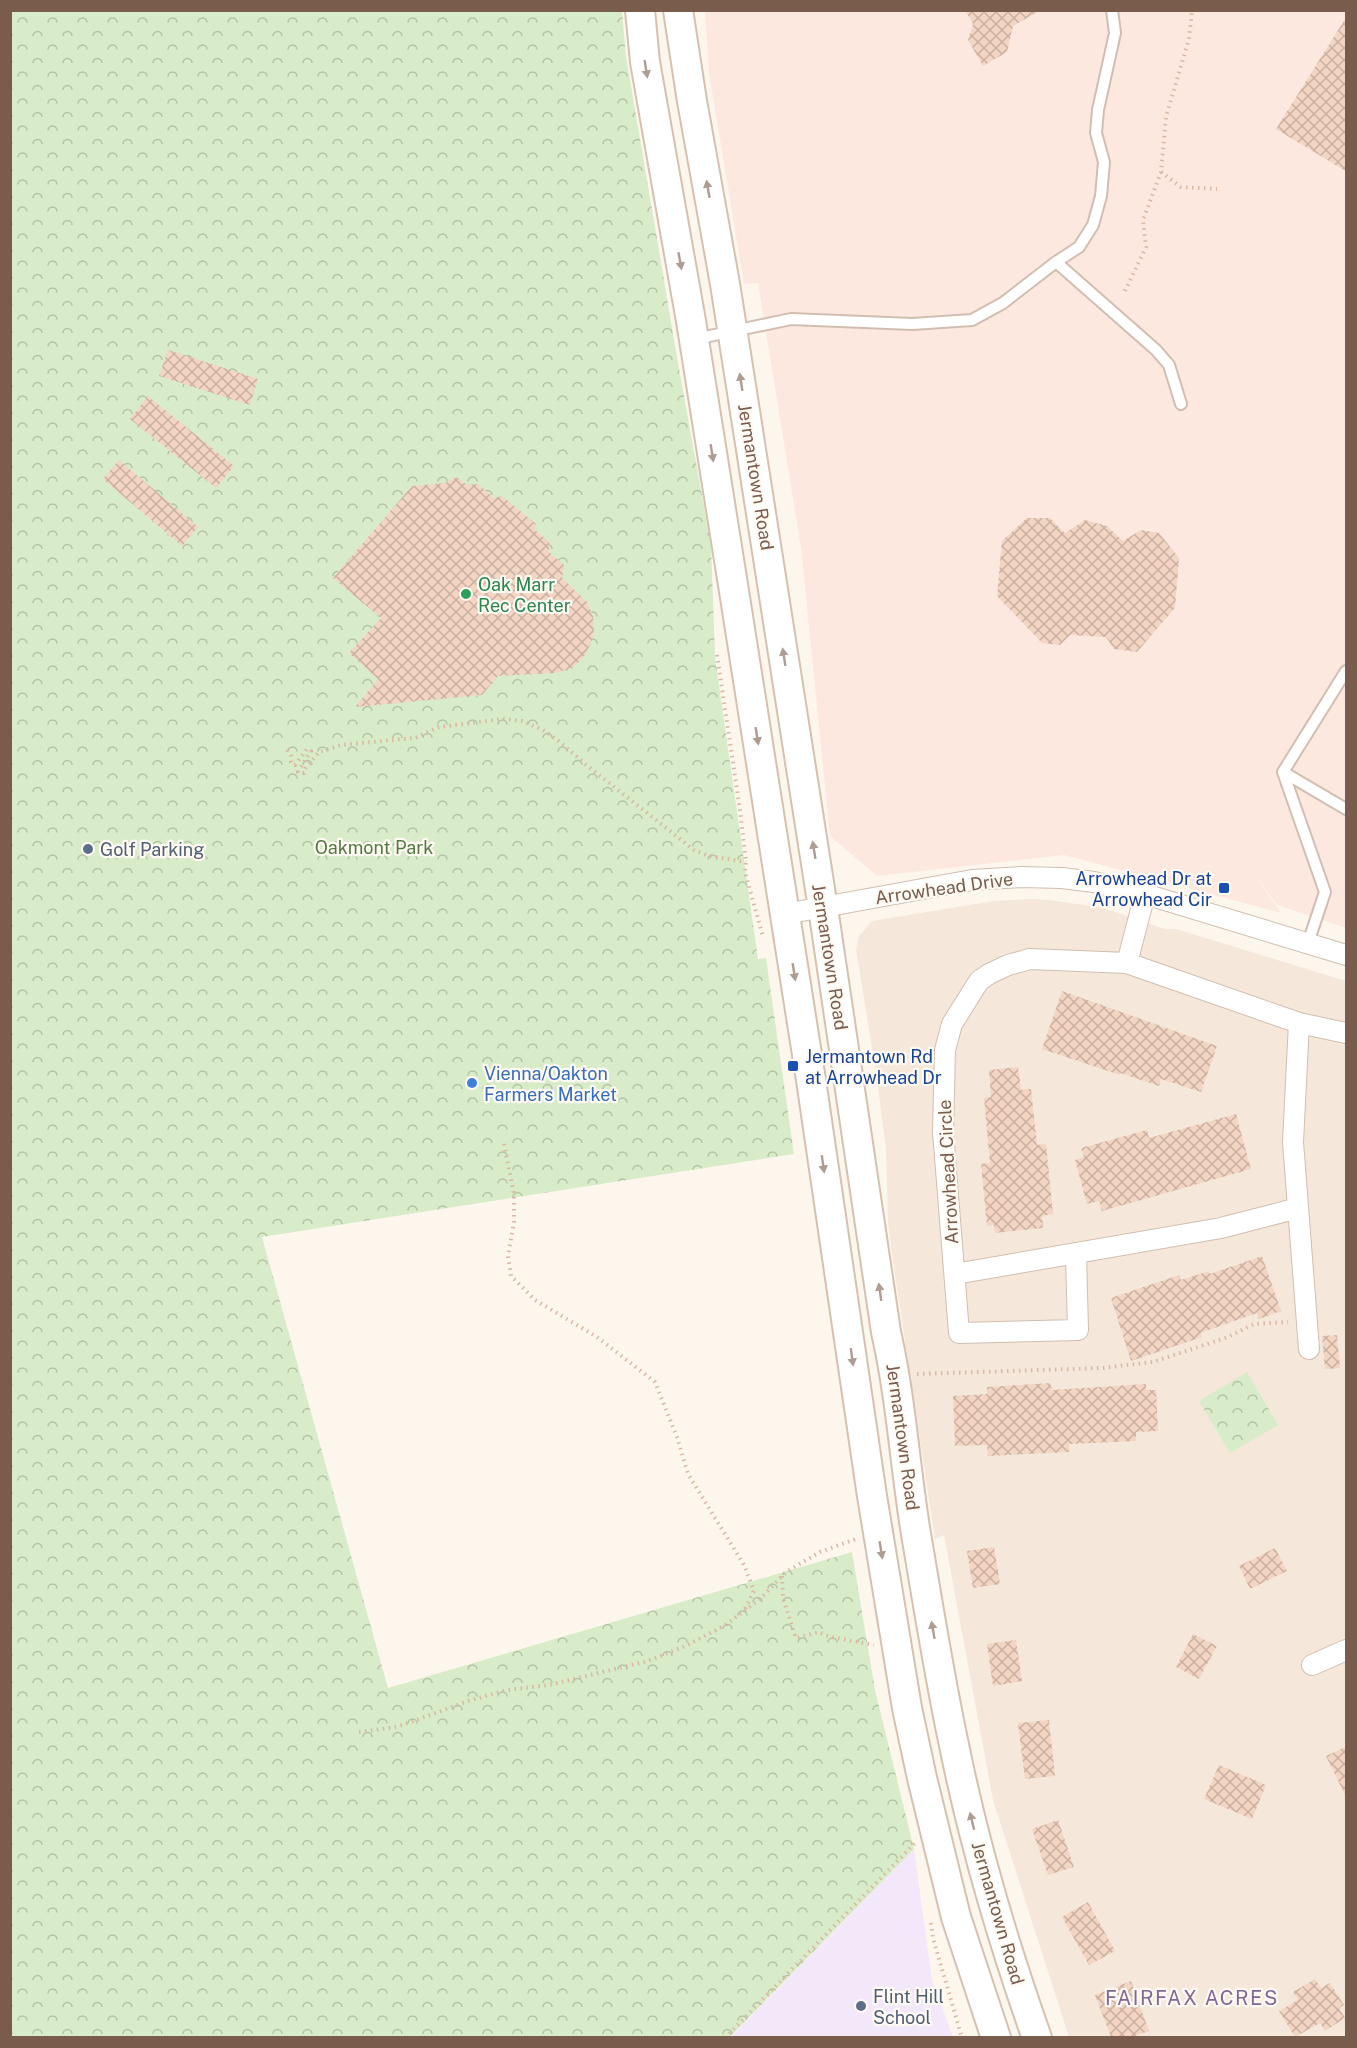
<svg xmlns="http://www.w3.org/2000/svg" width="1357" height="2048" font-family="'Public Sans',sans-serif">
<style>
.residential{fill:#f5e8da}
.commercial{fill:#fde8e0}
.education{fill:#f3e8fa}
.park{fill:url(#park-crowns)}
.building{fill:url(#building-cross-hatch)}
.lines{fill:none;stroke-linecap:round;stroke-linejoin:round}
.service-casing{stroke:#d1beb0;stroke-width:14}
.minor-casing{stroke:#d1beb0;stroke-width:22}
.secondary-casing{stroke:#d6c0b0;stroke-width:32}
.path{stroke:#d9b8a5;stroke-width:4;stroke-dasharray:1.5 4.5;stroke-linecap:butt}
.service{stroke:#fff;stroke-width:10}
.minor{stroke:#fff;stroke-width:20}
.secondary{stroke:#fff;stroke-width:28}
.oneway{fill:#af9d94}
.leisure-dot{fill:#2e9e5b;stroke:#fffaf3;stroke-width:2}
.service-dot{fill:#5c6f8a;stroke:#fffaf3;stroke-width:2}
.transit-dot{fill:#1a4fb4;stroke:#fffaf3;stroke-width:2}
.shop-dot{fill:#3f7fe0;stroke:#fffaf3;stroke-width:2}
.labels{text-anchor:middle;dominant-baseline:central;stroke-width:4.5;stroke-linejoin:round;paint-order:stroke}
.street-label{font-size:18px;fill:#7a5c4d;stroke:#fffaf3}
.leisure-label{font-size:18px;fill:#27864d;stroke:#fffaf3;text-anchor:start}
.park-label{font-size:18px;fill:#537a41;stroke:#fffaf3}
.service-label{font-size:18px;fill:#4e5e75;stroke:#fffaf3;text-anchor:start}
.transit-label{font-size:18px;fill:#164399;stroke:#fffaf3;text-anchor:end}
.shop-label{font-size:18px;fill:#366cbe;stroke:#fffaf3;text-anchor:start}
.neighbourhood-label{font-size:20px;letter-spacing:1.5px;fill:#846695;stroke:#fffaf3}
</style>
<defs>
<pattern id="park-crowns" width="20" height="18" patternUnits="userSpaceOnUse" patternTransform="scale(1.5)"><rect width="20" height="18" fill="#d8ecc9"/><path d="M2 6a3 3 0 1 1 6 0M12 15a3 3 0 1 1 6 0" fill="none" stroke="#b4c2a5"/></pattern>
<pattern id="building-cross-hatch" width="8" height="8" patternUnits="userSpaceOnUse" patternTransform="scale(1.5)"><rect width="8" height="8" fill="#f3d5c3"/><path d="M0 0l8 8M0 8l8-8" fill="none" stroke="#cab0a1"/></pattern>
</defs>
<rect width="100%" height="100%" fill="#fdf6ec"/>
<!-- residential -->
<path class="residential" d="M 1029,899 L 1049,900 L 1104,908 L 1165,929 L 1176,929 L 1346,981 L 1346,2037 L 1069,2037 L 993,1800 L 944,1535 L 935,1539 L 892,1255 L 888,1221 L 886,1149 L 876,1073 L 856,949 L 859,936 L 872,921 L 994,901 Z"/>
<!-- commercial -->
<path class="commercial" d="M 705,11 L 1346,11 L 1346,928 L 1277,905 L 1255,875 L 1281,913 L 1064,855 L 877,876 L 830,836 L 801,548 L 758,283 L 744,284 L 709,73 Z"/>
<!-- education -->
<path class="education" d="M 914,1849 L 932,1980 L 953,2037 L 730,2038 Z"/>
<!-- park -->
<path class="park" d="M 11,11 L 622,11 L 626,56 L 678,363 L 711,545 L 715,657 L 758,959 L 766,958 L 794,1154 L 262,1237 L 388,1688 L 852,1552 L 875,1690 L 914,1849 L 730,2037 L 11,2038 Z
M 1247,1372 L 1278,1425 L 1230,1453 L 1199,1401 Z"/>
<!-- building -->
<path class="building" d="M 965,10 L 1041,10 L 1013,26 L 1007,52 L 983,66 L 968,40 L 973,24 Z
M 1347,16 L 1347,172 L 1276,129 Z
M 168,350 L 258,379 L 250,405 L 159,376 Z
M 148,396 L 234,466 L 216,488 L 130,419 Z
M 119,460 L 198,527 L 182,546 L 103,479 Z
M 457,477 L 467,485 L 478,484 L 494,498 L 502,496 L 536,524 L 535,530 L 549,542 L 549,552 L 564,565 L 562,578 L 587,602 L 593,616 L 594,629 L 592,641 L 585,655 L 573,668 L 555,673 L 498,676 L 482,695 L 355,707 L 378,679 L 349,653 L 381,618 L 333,578 L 412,486 L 445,483 Z
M 1027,518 L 1050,518 L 1065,533 L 1085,520 L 1107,526 L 1123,541 L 1141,530 L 1159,533 L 1179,558 L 1175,608 L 1137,652 L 1114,649 L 1106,637 L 1070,635 L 1060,645 L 1042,643 L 997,596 L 1002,541 Z
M 1062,991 L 1217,1046 L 1201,1092 L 1161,1079 L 1159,1086 L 1120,1073 L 1120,1075 L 1042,1049 Z
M 1018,1067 L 1021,1090 L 1031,1089 L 1037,1145 L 1046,1144 L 1053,1214 L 1042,1216 L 1043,1228 L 995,1233 L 994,1225 L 987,1226 L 981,1164 L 990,1163 L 984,1098 L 991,1097 L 989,1070 Z
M 1236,1114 L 1251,1169 L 1102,1211 L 1099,1201 L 1087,1204 L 1075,1160 L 1084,1157 L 1081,1148 L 1147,1130 L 1149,1138 Z
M 1262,1256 L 1281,1311 L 1259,1319 L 1257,1313 L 1200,1333 L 1202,1337 L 1131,1361 L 1111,1298 L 1179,1275 L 1181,1280 L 1209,1271 L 1210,1274 Z
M 1337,1335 L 1340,1368 L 1325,1369 L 1322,1336 Z
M 1050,1383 L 1052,1390 L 1146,1384 L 1146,1390 L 1156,1390 L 1158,1431 L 1136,1432 L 1136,1441 L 1069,1444 L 1069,1452 L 988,1456 L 987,1445 L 955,1446 L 953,1396 L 987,1394 L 987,1387 Z
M 994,1547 L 1000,1584 L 973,1588 L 967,1551 Z
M 1275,1548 L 1287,1571 L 1250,1589 L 1239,1566 Z
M 1193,1634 L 1217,1646 L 1199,1679 L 1176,1667 Z
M 1016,1640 L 1022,1681 L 993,1686 L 987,1644 Z
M 1049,1720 L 1055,1776 L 1025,1779 L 1018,1723 Z
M 1347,1746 L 1347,1799 L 1326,1756 Z
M 1219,1765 L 1266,1785 L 1252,1819 L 1204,1799 Z
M 1058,1820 L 1074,1867 L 1048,1875 L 1032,1829 Z
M 1088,1902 L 1115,1951 L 1089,1965 L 1062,1917 Z
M 1315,1979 L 1321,1988 L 1330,1983 L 1344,2005 L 1339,2008 L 1345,2018 L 1325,2031 L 1320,2023 L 1295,2037 L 1279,2011 L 1298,2000 L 1293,1992 Z
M 1131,1981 L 1149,2031 L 1132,2037 L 1111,2037 L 1095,1995 Z"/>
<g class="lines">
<!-- service casing -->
<g class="service-casing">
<path id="service" d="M 1056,262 L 1079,247 L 1093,225 L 1101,196 L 1104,162 L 1096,133 L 1098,110 L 1115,33 L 1112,10
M 695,339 L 791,319 L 912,324 L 972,320 L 1003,303 L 1056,262 L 1156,350 L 1169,365 L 1181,404
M 1283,772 L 1325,892 L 1308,943
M 1283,772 L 1346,671
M 1283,772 L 1346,809"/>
</g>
<!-- minor casing -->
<g class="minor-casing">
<path id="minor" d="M 785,914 L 972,880 L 1021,877 L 1062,878 L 1094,882 L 1145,894 L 1346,955
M 1127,963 L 1145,894
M 1299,1023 L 1293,1142 L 1309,1349
M 1076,1253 L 1078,1330 L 959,1333 L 943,1132 L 945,1050 L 952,1024 L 979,981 L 989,974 L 1008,965 L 1030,959 L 1127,963 L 1299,1023 L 1346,1033
M 955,1274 L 1221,1228 L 1298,1208
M 1312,1665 L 1346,1650"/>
</g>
<!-- secondary casing -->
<g class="secondary-casing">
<path id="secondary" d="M 640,10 L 645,62 L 691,321 L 734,591 L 811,1080 L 872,1496 L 907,1708 L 922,1778 L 956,1917 L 996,2038
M 678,10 L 692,101 L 725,284 L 823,908 L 886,1332 C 901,1398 905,1467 916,1534 C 928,1604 939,1675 954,1745 C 974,1844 1003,1942 1037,2038"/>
</g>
<!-- path -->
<path class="path" d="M 1161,172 L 1181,187 L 1217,189
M 1125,291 L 1146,247 L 1143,220 L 1161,172 L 1166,117 L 1189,39 L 1192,10
M 717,655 L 740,810 L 746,862 L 745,872 L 763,937
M 287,750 L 291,756 L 291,762 L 295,765 L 307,749 L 311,751 L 298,772 L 304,773 L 305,769 L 319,752 L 341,745 L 415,738 L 439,727 L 502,719 L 522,721 L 543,730 L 560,742 L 585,764 L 694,850 L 709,856 L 746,862
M 504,1144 L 514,1194 L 514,1222 L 508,1256 L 511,1276 L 535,1300 L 597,1337 L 655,1382 L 677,1437 L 688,1474 L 744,1565 L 754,1591 L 745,1609
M 917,1374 L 1102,1368 L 1153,1362 L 1228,1337 L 1254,1324 L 1288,1322
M 782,1576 L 783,1598 L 796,1638 L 818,1632 L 831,1637 L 874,1645
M 359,1732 L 397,1727 L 468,1701 L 507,1690 L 549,1685 L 648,1661 L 683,1647 L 724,1626 L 760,1599 L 786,1572 L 820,1552 L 856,1539
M 931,1923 L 933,1938 L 962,2038
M 725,2038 L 915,1843"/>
<!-- service -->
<use href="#service" class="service"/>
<!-- minor -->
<use href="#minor" class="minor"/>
<!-- secondary -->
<use href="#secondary" class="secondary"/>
</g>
<!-- one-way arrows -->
<defs><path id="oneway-solid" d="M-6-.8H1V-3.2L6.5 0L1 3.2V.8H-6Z" transform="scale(1.5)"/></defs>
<g class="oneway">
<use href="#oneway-solid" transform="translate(646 69) rotate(81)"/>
<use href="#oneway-solid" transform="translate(708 189) rotate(-100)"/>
<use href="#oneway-solid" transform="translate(680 261) rotate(80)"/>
<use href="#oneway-solid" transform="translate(741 382) rotate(-99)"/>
<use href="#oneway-solid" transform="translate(712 453) rotate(81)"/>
<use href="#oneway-solid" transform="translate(784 657) rotate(-99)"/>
<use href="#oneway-solid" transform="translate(757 736) rotate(81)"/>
<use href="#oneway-solid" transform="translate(814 850) rotate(-99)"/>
<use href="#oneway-solid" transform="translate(794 972) rotate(81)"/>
<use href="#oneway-solid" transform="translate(823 1164) rotate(82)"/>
<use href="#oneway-solid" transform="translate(880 1292) rotate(-98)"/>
<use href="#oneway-solid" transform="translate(852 1357) rotate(82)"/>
<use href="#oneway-solid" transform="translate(881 1550) rotate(81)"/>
<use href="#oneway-solid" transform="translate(933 1630) rotate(-100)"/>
<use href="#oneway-solid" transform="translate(972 1821) rotate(-104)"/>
</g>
<!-- markers -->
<circle class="leisure-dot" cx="466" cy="594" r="6"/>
<g class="service-dot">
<circle cx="88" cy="849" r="6"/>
<circle cx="861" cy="2006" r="6"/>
</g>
<g class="transit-dot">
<rect x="1218" y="882" width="12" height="12" rx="3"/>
<rect x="787" y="1060" width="12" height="12" rx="3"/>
</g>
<circle class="shop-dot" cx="472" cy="1083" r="6"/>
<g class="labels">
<!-- street labels -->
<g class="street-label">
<text transform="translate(756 477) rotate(81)">Jermantown Road</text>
<text transform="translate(944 888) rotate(-8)">Arrowhead Drive</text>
<text transform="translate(830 957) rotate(81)">Jermantown Road</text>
<text transform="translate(948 1172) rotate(-93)">Arrowhead Circle</text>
<text transform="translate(903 1437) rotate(82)">Jermantown Road</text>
<text transform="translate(998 1913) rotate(74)">Jermantown Road</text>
</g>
<!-- leisure labels -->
<g class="leisure-label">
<text x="478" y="584">Oak Marr<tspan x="478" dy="21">Rec Center</tspan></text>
</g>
<!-- park labels -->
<g class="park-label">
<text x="374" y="847">Oakmont Park</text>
</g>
<!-- service labels -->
<g class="service-label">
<text x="100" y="849">Golf Parking</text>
<text x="873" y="1996">Flint Hill<tspan x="873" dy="21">School</tspan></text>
</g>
<!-- transit labels -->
<g class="transit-label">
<text x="1212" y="878">Arrowhead Dr at<tspan x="1212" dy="21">Arrowhead Cir</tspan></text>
<text x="805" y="1056" text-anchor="start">Jermantown Rd<tspan x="805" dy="21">at Arrowhead Dr</tspan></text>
</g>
<!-- shop labels -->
<g class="shop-label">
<text x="484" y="1073">Vienna/Oakton<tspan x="484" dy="21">Farmers Market</tspan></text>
</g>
<!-- neighbourhood labels -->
<g class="neighbourhood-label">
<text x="1192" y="1998">FAIRFAX ACRES</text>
</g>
</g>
<!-- border -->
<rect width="1357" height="2048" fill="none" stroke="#7a5c4d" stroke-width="24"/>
</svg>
